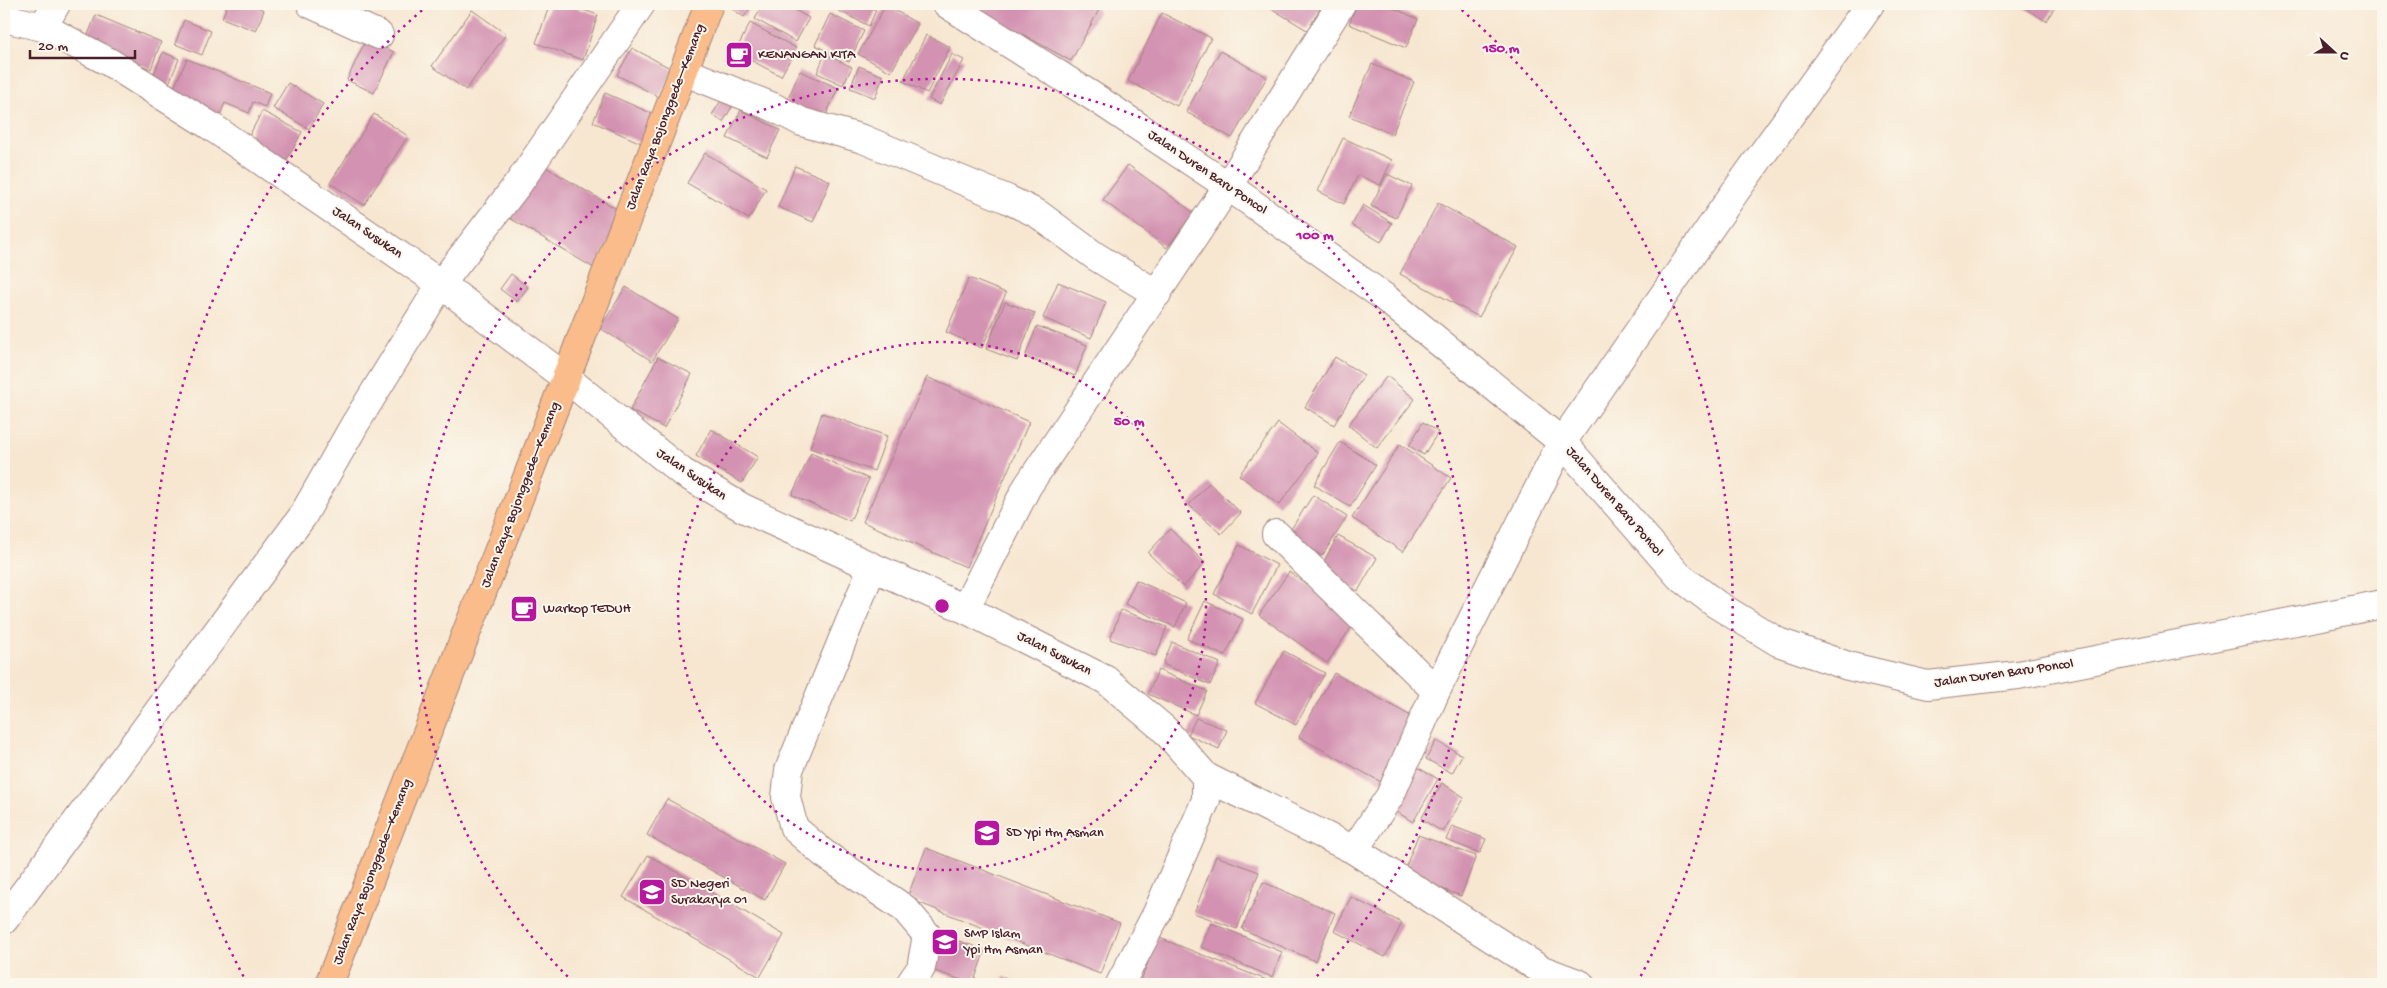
<svg xmlns="http://www.w3.org/2000/svg" width="2387" height="988" font-family="'Gochi Hand',sans-serif">
<style>
.building{fill:#d392b1}
.lines{fill:none;stroke-linecap:round;stroke-linejoin:round}
.minor-casing{stroke:#a0837e;stroke-width:30}
.highway-casing{stroke:#a0837e;stroke-width:30}
.minor{stroke:#fff;stroke-width:28}
.highway{stroke:#f9bc8a;stroke-width:28}
.ring{fill:none;stroke:#b5179e;stroke-width:2.5;stroke-dasharray:2.5 5}
.labels{text-anchor:middle;dominant-baseline:central;stroke-width:4;stroke-linejoin:round;paint-order:stroke}
.poi-label{font-size:14px;fill:#4a1f2b;stroke:#fbf7ec;text-anchor:start}
.street-label{font-size:14px;fill:#4a1f2b;stroke:#fbf7ec}
.centre{fill:#b5179e;stroke:#fbf7ec;stroke-width:2.5}
.ring-label{font-size:15px;text-anchor:middle;font-weight:bold;fill:#b5179e;stroke:#fbf7ec;stroke-width:4;stroke-linejoin:round;paint-order:stroke}
</style>
<rect width="100%" height="100%" fill="#fbf7ec"/>
<filter id="ink" filterUnits="userSpaceOnUse"><feTurbulence type="fractalNoise" baseFrequency=".02" numOctaves="2"/><feDisplacementMap in="SourceGraphic" scale="10" xChannelSelector="R" yChannelSelector="G"/><feConvolveMatrix kernelMatrix="1 2 1 2 8 2 1 2 1" color-interpolation-filters="sRGB"/></filter>
<filter id="wash" filterUnits="userSpaceOnUse"><feTurbulence type="fractalNoise" baseFrequency=".0096" numOctaves="4" result="noise"/><feDisplacementMap in="SourceGraphic" scale="20" xChannelSelector="R" yChannelSelector="G"/><feGaussianBlur stdDeviation="1.12" result="paint"/><feColorMatrix in="noise" values="0 0 0 0 0 0 0 0 0 0 0 0 0 0 0 0 0 1.4 0 .05"/><feComposite in="paint" operator="in"/></filter>
<g filter="url(#wash)">
<rect width="100%" height="100%" fill="#f7e7d1"/>
<g id="blocks">
<!-- building -->
<path class="building" d="M 228,4 L 249,4 L 264,10 L 256,31 L 222,18 Z
M 550,4 L 566,4 L 598,15 L 583,60 L 536,43 Z
M 735,4 L 753,4 L 744,17 L 732,9 Z
M 763,4 L 784,4 L 809,18 L 796,42 L 755,19 Z
M 840,4 L 863,4 L 876,10 L 869,26 L 837,10 Z
M 987,4 L 1088,4 L 1099,10 L 1071,61 L 982,12 Z
M 1264,4 L 1323,4 L 1307,30 Z
M 1357,4 L 1384,4 L 1418,19 L 1406,48 L 1349,24 Z
M 2018,4 L 2057,4 L 2046,21 Z
M 886,5 L 918,24 L 891,72 L 858,54 Z
M 472,10 L 506,34 L 466,90 L 432,66 Z
M 1162,13 L 1211,38 L 1177,106 L 1128,81 Z
M 830,14 L 864,31 L 849,62 L 815,45 Z
M 96,15 L 161,42 L 151,69 L 85,42 Z
M 184,20 L 211,31 L 202,55 L 175,44 Z
M 750,23 L 796,48 L 781,76 L 735,52 Z
M 926,35 L 950,47 L 927,93 L 903,81 Z
M 366,39 L 394,52 L 374,93 L 347,80 Z
M 632,48 L 674,70 L 659,97 L 617,75 Z
M 1220,51 L 1267,77 L 1232,138 L 1186,112 Z
M 163,52 L 179,59 L 168,86 L 152,79 Z
M 825,54 L 852,67 L 843,85 L 817,73 Z
M 952,54 L 964,60 L 940,105 L 929,99 Z
M 187,59 L 270,93 L 265,107 L 253,102 L 249,113 L 225,103 L 220,115 L 172,92 Z
M 1372,64 L 1414,82 L 1392,134 L 1349,116 Z
M 859,66 L 883,76 L 875,98 L 850,88 Z
M 800,71 L 838,88 L 822,124 L 784,108 Z
M 288,83 L 323,104 L 309,129 L 273,108 Z
M 605,93 L 660,117 L 648,146 L 593,122 Z
M 722,99 L 733,105 L 723,122 L 712,115 Z
M 741,110 L 780,130 L 767,157 L 727,138 Z
M 262,111 L 302,132 L 285,163 L 246,142 Z
M 374,114 L 408,136 L 364,205 L 330,183 Z
M 1343,138 L 1392,160 L 1380,185 L 1358,175 L 1344,204 L 1318,191 Z
M 705,153 L 766,189 L 749,219 L 687,183 Z
M 539,163 L 625,214 L 594,268 L 508,217 Z
M 1128,165 L 1193,212 L 1167,248 L 1103,200 Z
M 795,166 L 830,181 L 813,222 L 778,207 Z
M 1387,174 L 1412,186 L 1396,218 L 1371,206 Z
M 1438,203 L 1518,247 L 1479,317 L 1400,274 Z
M 1363,205 L 1392,223 L 1381,242 L 1352,225 Z
M 511,274 L 528,287 L 517,302 L 500,289 Z
M 969,278 L 1006,293 L 982,348 L 946,332 Z
M 1058,282 L 1106,302 L 1091,338 L 1043,318 Z
M 626,287 L 678,319 L 652,361 L 600,328 Z
M 1005,302 L 1035,313 L 1017,361 L 986,349 Z
M 1037,326 L 1087,345 L 1075,376 L 1025,357 Z
M 658,357 L 692,374 L 664,428 L 630,410 Z
M 1335,357 L 1364,375 L 1334,425 L 1305,407 Z
M 1387,376 L 1415,399 L 1377,448 L 1348,425 Z
M 927,377 L 1029,422 L 966,567 L 863,522 Z
M 822,413 L 887,436 L 874,471 L 810,448 Z
M 1423,422 L 1438,432 L 1424,455 L 1409,446 Z
M 1278,423 L 1318,453 L 1279,505 L 1239,475 Z
M 711,429 L 758,457 L 742,483 L 696,456 Z
M 1340,442 L 1376,465 L 1350,507 L 1314,485 Z
M 1400,444 L 1451,478 L 1403,552 L 1352,518 Z
M 811,453 L 869,479 L 850,521 L 792,495 Z
M 1209,483 L 1241,513 L 1221,534 L 1189,505 Z
M 1313,495 L 1347,517 L 1322,556 L 1288,534 Z
M 1170,529 L 1205,563 L 1183,587 L 1148,553 Z
M 1338,536 L 1377,558 L 1358,591 L 1319,570 Z
M 1239,545 L 1277,565 L 1252,614 L 1214,594 Z
M 1289,572 L 1357,619 L 1327,663 L 1259,615 Z
M 1136,580 L 1186,603 L 1175,627 L 1125,604 Z
M 1205,601 L 1243,619 L 1225,656 L 1187,639 Z
M 1121,610 L 1167,627 L 1156,656 L 1110,639 Z
M 1172,642 L 1220,663 L 1210,685 L 1163,664 Z
M 1284,651 L 1325,673 L 1296,725 L 1255,703 Z
M 1158,670 L 1207,691 L 1196,715 L 1148,694 Z
M 1334,673 L 1418,720 L 1383,783 L 1299,737 Z
M 1196,718 L 1227,730 L 1219,749 L 1188,735 Z
M 1436,741 L 1462,755 L 1452,773 L 1426,759 Z
M 1417,767 L 1438,779 L 1413,822 L 1392,809 Z
M 1442,783 L 1464,797 L 1443,832 L 1421,819 Z
M 667,799 L 785,864 L 765,900 L 647,835 Z
M 1452,826 L 1486,839 L 1480,853 L 1446,840 Z
M 1418,835 L 1476,856 L 1461,896 L 1403,874 Z
M 926,848 L 1120,923 L 1100,974 L 907,898 Z
M 648,855 L 784,935 L 760,977 L 623,897 Z
M 1216,856 L 1259,872 L 1237,929 L 1194,913 Z
M 1263,882 L 1335,913 L 1315,961 L 1242,929 Z
M 1351,897 L 1402,923 L 1385,957 L 1334,931 Z
M 1211,923 L 1282,952 L 1272,977 L 1201,947 Z
M 941,935 L 985,950 L 973,984 L 929,969 Z
M 1157,937 L 1269,981 L 1267,984 L 1148,984 L 1141,981 Z
M 1004,977 L 1020,984 L 1001,984 Z"/>
</g>
</g>
<g filter="url(#ink)">
<use href="#blocks" fill-opacity="0" stroke="#a0837e" stroke-width="1"/>
<g class="lines">
<!-- minor casing -->
<g class="minor-casing">
<path id="minor" d="M 311,4 L 379,35
M 947,4 L 1097,99 L 1228,186 L 1384,297 L 1562,442 L 1679,576 L 1716,604 L 1778,642 L 1848,666 L 1928,685 L 2018,675 L 2383,604
M 4,18 L 43,27 L 109,62 L 209,125 L 441,284 L 566,378 L 682,472 L 743,508 L 965,609 L 1106,680 L 1164,729 L 1206,777 L 1206,800 L 1157,913 L 1120,984
M 43,27 L 56,4
M 683,71 L 773,107 L 802,122 L 863,139 L 1007,199 L 1038,214 L 1095,256 L 1157,294
M 1276,534 L 1436,691
M 872,568 L 789,770 L 786,797 L 794,828 L 823,853 L 905,909 L 927,935 L 921,968 L 910,984
M 965,609 L 1027,487 L 1228,186 L 1341,4
M 1206,777 L 1354,850 L 1540,969 L 1580,984
M 1354,850 L 1390,796 L 1436,691 L 1562,442 L 1735,192 L 1870,4
M 4,920 L 302,517 L 355,424 L 441,284 L 518,184 L 641,4"/>
</g>
<!-- highway casing -->
<g class="highway-casing">
<path id="highway" d="M 329,984 L 566,378 L 709,4"/>
</g>
<!-- minor -->
<use href="#minor" class="minor"/>
<!-- highway -->
<use href="#highway" class="highway"/>
</g>
</g>
<!-- distance rings -->
<g class="ring">
<circle cx="942" cy="606" r="264"/>
<path d="M573 982A527 527 0 1 1 1311 982"/>
<path d="M247 983A791 791 0 0 1 428 5M1456 5A791 791 0 0 1 1637 983"/>
</g>
<!-- icons -->
<defs>
<g id="cafe-square" transform="scale(1.4375)"><rect x="-9" y="-9" width="18" height="18" rx="4" fill="#b5179e" stroke="#fbf7ec"/><path d="M-5.5-4.5H6V0H3Q3 3.5 0 3.5H-2.5Q-5.5 3.5-5.5 0ZM3-3.2v2h1.7v-2ZM-6 4.5H4V6H-6Z" fill="#fff"/></g>
<g id="school-square" transform="scale(1.4375)"><rect x="-9" y="-9" width="18" height="18" rx="4" fill="#b5179e" stroke="#fbf7ec"/><path d="M0-5L7-2L0 1L-7-2ZM-4 1L0 2.5L4 1V4Q0 6-4 4Z" fill="#fff"/></g>
</defs>
<g fill-rule="evenodd">
<use href="#cafe-square" x="739" y="55"/>
<use href="#cafe-square" x="524" y="609"/>
<use href="#school-square" x="987" y="833"/>
<use href="#school-square" x="652" y="892"/>
<use href="#school-square" x="945" y="942"/>
</g>
<g class="labels">
<!-- poi labels -->
<g class="poi-label">
<text x="758" y="55">KENANGAN KITA</text>
<text x="543" y="609">Warkop TEDUH</text>
<text x="1006" y="833">SD Ypi Hm Asman</text>
<text x="671" y="884">SD Negeri<tspan x="671" dy="16">Surakarya 01</tspan></text>
<text x="964" y="934">SMP Islam<tspan x="964" dy="16">Ypi Hm Asman</tspan></text>
</g>
<!-- street labels -->
<g class="street-label">
<text transform="translate(666 117) rotate(-69)">Jalan Raya Bojonggede—Kemang</text>
<text transform="translate(1207 173) rotate(34)">Jalan Duren Baru Poncol</text>
<text transform="translate(367 233) rotate(34)">Jalan Susukan</text>
<text transform="translate(691 475) rotate(34)">Jalan Susukan</text>
<text transform="translate(521 495) rotate(-69)">Jalan Raya Bojonggede—Kemang</text>
<text transform="translate(1614 502) rotate(49)">Jalan Duren Baru Poncol</text>
<text transform="translate(1054 654) rotate(27)">Jalan Susukan</text>
<text transform="translate(2004 674) rotate(-8)">Jalan Duren Baru Poncol</text>
<text transform="translate(373 872) rotate(-69)">Jalan Raya Bojonggede—Kemang</text>
</g>
</g>
<circle cx="942" cy="606" r="8" class="centre"/>
<g class="ring-label">
<text x="1501" y="52">150 m</text>
<text x="1315" y="239">100 m</text>
<text x="1129" y="425">50 m</text>
</g>
<!-- margin -->
<rect width="2387" height="988" fill="none" stroke="#fbf7ec" stroke-width="20"/>
<!-- north arrow -->
<g transform="translate(2334 52) rotate(111)" stroke="#fbf7ec" stroke-width="4" paint-order="stroke">
<path d="M0-4L9 19L0 12L-9 19Z" fill="#4a1f2b"/>
<text y="-8" font-size="14" font-weight="bold" text-anchor="middle" fill="#4a1f2b">U</text>
</g>
<!-- scale -->
<path d="M30 50v8h105v-8" fill="none" stroke="#4a1f2b" stroke-width="2.5"/>
<text x="38" y="50" font-size="15" fill="#4a1f2b" stroke="#fbf7ec" stroke-width="4" paint-order="stroke">20 m</text>
</svg>
